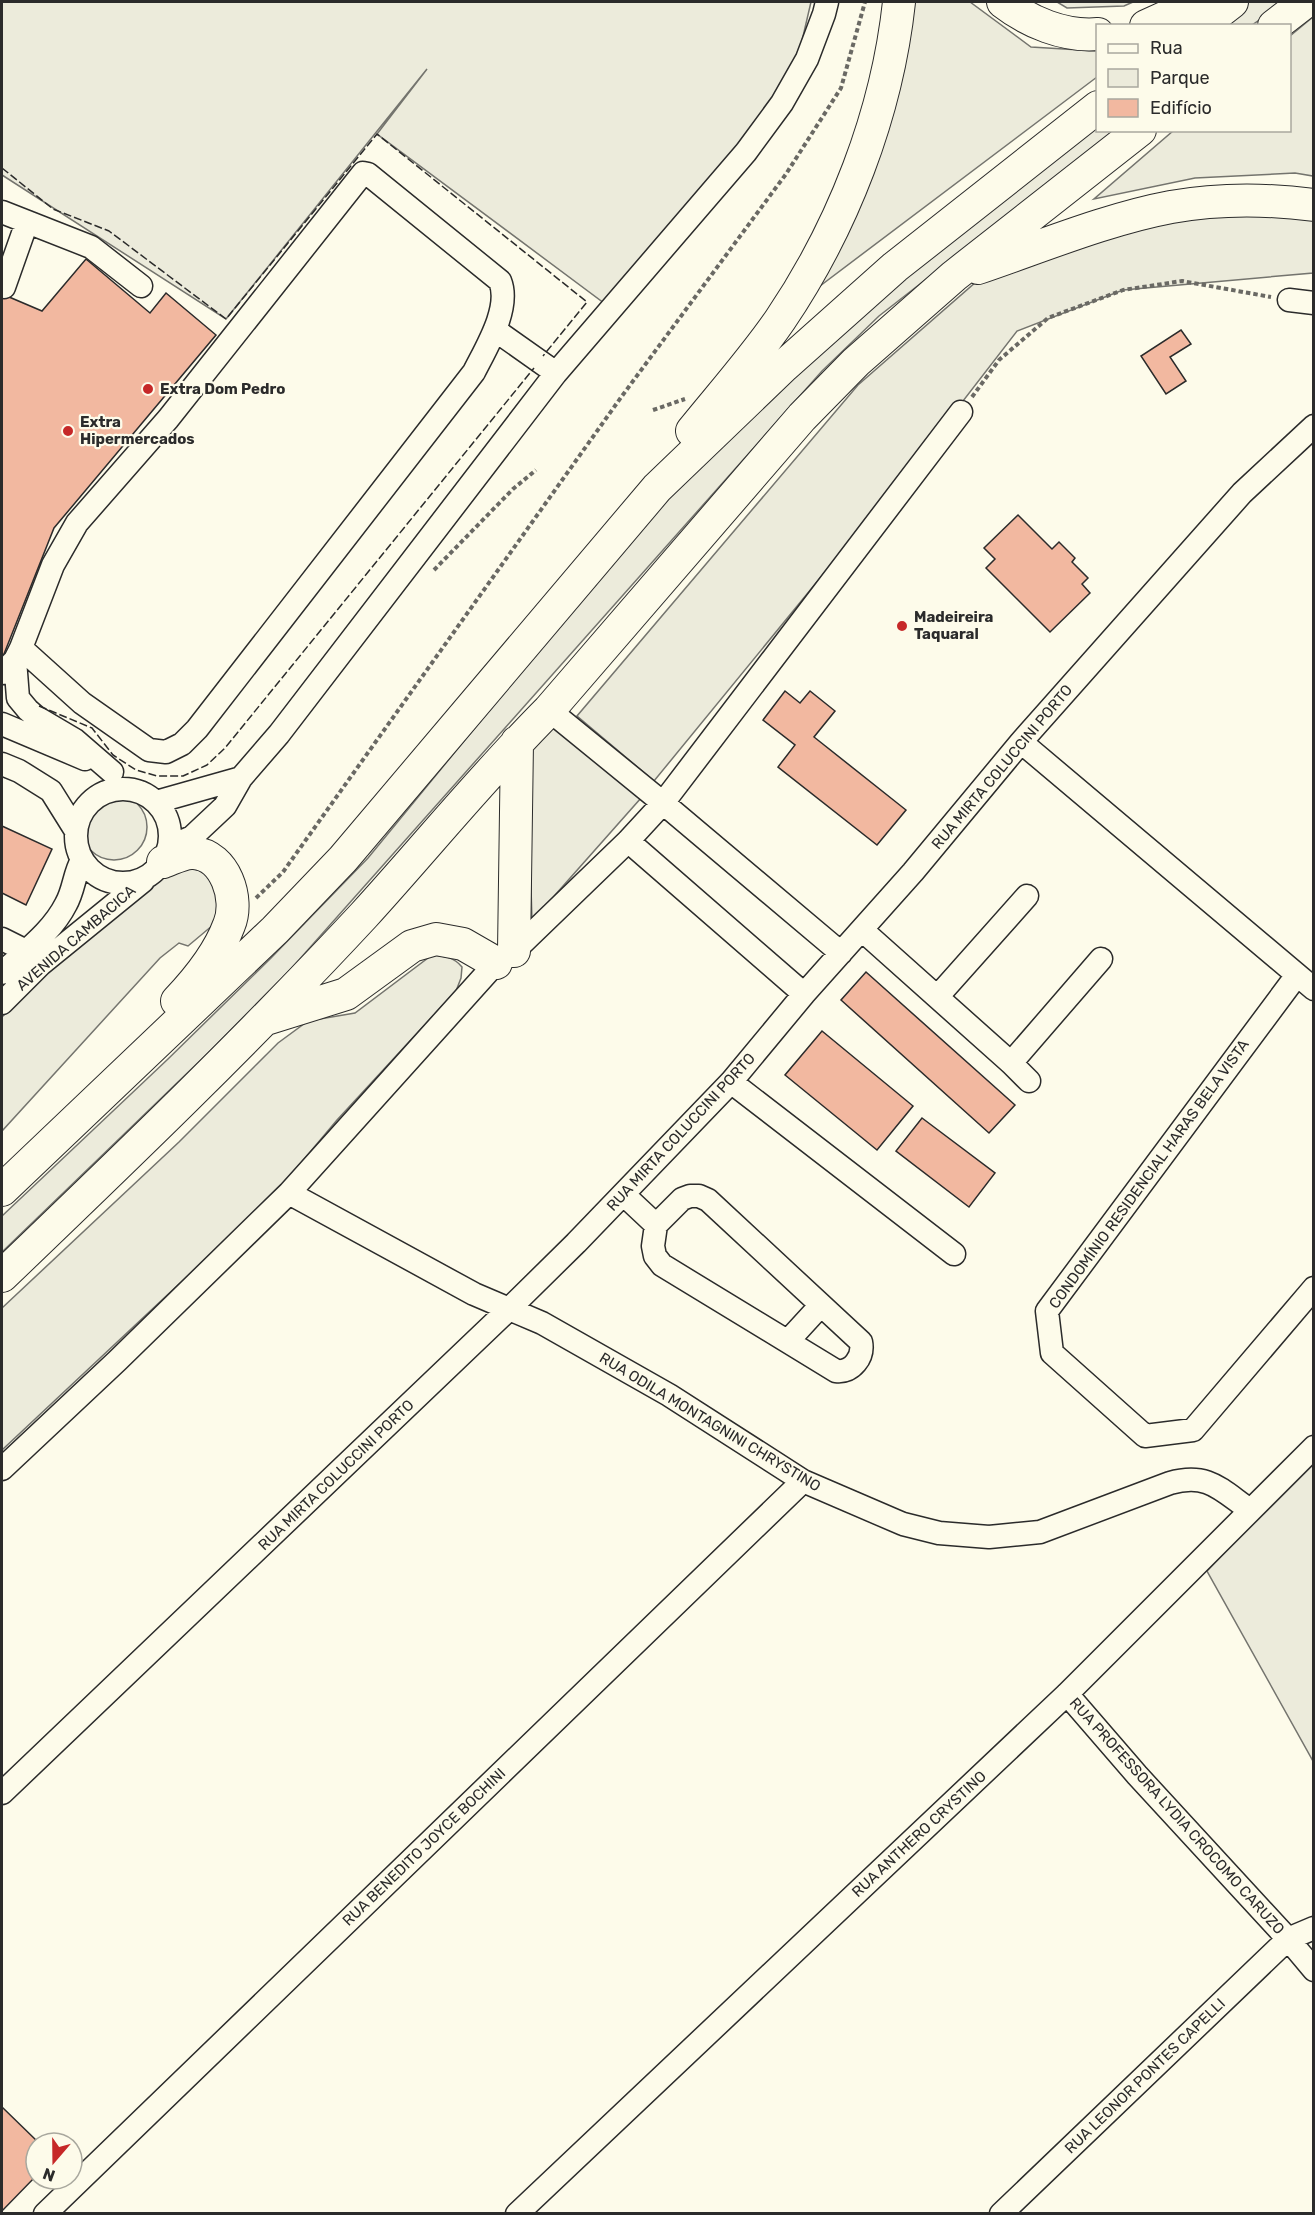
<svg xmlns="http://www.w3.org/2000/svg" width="1315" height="2215" font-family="Rubik,sans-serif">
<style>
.green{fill:#ecebdb;stroke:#74746e;stroke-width:1.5}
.building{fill:#f2b8a0;stroke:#2b2b2b;stroke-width:1.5}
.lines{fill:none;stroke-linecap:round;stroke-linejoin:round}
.minor-casing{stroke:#2b2b2b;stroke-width:25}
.highway-casing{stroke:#2b2b2b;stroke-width:34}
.path{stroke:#6a6964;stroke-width:4;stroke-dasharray:4.5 3;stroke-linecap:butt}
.minor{stroke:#fdfbea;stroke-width:22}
.highway{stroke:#fdfbea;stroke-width:32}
.fence{stroke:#2b2b2b;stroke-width:1.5;stroke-dasharray:8 3;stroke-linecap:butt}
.poi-dot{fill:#c62828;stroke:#fdfbea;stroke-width:2}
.labels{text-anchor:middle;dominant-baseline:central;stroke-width:4.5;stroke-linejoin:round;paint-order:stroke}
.poi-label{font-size:15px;font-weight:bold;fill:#2b2b2b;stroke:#fdfbea;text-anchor:start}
.street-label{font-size:15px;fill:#2b2b2b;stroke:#fdfbea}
</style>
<rect width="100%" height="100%" fill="#fdfbea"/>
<!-- green -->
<path class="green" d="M 2,2 L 811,2 L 792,84 L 612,309 L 377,134 L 427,69 L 226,319 L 2,175 Z
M 908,2 L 970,2 L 1031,47 L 1097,51 L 1097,77 L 812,292 Z
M 1057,2 L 1133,2 L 1124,6 L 1067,8 Z
M 1249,2 L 1285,2 L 1252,25 L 1218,26 Z
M 1313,17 L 1313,176 L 1295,173 L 1195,178 L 1094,199 L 1173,131 L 1290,130 L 1290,36 Z
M 1097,121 L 1098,130 L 1116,131 L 879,316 L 822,371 L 290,970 L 208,1053 L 2,1252 L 2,1216 L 168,1059 L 271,958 L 368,858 L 652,512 L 845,324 Z
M 1232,207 L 1313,216 L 1313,273 L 1123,290 L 1017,331 L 929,445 L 654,781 L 577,716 L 858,385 L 976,282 L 1094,237 Z
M 551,721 L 641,798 L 532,921 L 527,755 Z
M81 827a33 33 0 1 1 66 0a33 33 0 1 1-66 0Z
M 174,863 L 218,876 L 219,920 L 188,946 L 179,943 L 160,958 L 2,1131 L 2,1017 L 48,971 Z
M 432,955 C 444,956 454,957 462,967 L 461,978 L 456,991 L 337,1120 L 274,1195 L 2,1450 L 2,1308 L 179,1142 L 278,1043 L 308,1021 L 355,1013 Z
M 1313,1459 L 1313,1761 L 1207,1571 Z"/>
<!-- building -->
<path class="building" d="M 86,259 L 150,313 L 166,293 L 216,335 L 54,528 L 2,659 L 2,294 L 42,311 Z
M 1181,330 L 1191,344 L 1170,357 L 1186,381 L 1166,394 L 1141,356 Z
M 1018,515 L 1052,549 L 1059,542 L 1075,558 L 1072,562 L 1088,578 L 1082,584 L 1090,593 L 1050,632 L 986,568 L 995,559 L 984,548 Z
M 785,691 L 800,703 L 810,691 L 835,711 L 814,737 L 906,810 L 877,845 L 778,767 L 795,745 L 763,720 Z
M 2,826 L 52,849 L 26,905 L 2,893 Z
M 866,972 L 1015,1105 L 989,1133 L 841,1000 Z
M 822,1031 L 913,1106 L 877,1150 L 785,1075 Z
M 922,1118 L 995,1173 L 969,1207 L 896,1151 Z
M 2,2107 L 39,2143 L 36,2143 L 36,2176 L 2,2211 Z"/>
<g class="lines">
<!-- minor casing -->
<g class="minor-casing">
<path id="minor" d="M 2,212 L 91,247 L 141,286
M 4,287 L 27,222
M 1289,300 L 1314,303
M 495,330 L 556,373
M 15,660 L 18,698 L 28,710 L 36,717 L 75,740 L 112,772
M 2,673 L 15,660 L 21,648 L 53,565 L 77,523 L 168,419 L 363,173 L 368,174 L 500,281 C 511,308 486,348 474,372 L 197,729 L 182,744 L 166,752 L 149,750 L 82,703 L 21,648
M 549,710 L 663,803 L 841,953
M 2,724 L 85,759
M 1021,742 L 1314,989
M 2,764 L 19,771 L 51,791 L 76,831
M76 836a47 47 0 1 1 94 0a47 47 0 1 1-94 0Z
M 156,802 L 241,778
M 628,841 L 804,994
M 169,847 L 192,837 L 225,806 L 241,778 L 279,734 L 556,373 L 746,152 L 782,103 L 807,59 L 824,14 L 827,2
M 862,930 L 1011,1063 L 1029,1081
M 2,939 L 26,951
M 2,973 C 24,952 52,932 66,904 C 74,890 74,874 82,860
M 1297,975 L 1047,1311 L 1052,1353 L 1145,1436 L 1193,1430 L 1314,1288
M 938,996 L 1027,896
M 2,1003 L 41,964 L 143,881
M 1011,1063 L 1101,959
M 731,1082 L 954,1254
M 289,1193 L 474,1294 L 542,1323 L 669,1395 L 803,1481 L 903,1524 L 939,1533 L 989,1537 L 1040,1532 L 1170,1483 C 1208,1472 1221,1490 1250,1510
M 623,1194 L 656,1225
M 690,1196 L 699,1196 L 708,1200 L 861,1342 C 864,1357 852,1373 836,1371 L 662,1265 L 655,1256 L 653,1246 L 656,1225 L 682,1199 Z
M 788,1341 L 821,1305
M 2,1469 L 117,1361 L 289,1193 L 496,963 L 514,951 L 628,841 L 663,803 L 961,412
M 1067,1694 L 1137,1775 L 1288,1939 L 1314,1970
M 2,1793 L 508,1310 L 576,1243 L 731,1082 L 804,994 L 913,872 L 1021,742 L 1242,493 L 1314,426
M 45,2214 L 803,1481
M 517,2214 L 1067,1694 L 1314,1447
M 1001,2214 L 1288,1939 L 1314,1928"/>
</g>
<!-- highway casing -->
<g class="highway-casing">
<path id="highway" d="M 1003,2 C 1029,22 1064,37 1098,34
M 1146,26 L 1177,12 L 1195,2
M 1201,26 L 1232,2
M 1274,26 L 1305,2
M 978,268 C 1040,247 1107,219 1171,207 C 1216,199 1268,199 1314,205
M 692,431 C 721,395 754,358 780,320 C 843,227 887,114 899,2
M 163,862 C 172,859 184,852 194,853 C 225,855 240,899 229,925 C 219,952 197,980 177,1001
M 514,951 L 517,742
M 266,1019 L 346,994 L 412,946 L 436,939 L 463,944 L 496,963
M 2,1190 L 275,930 L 343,859 L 657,488 L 784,366 L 895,267 L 1098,107
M 2,1276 C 125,1158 248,1040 364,915 C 426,847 484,775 549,710 L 802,417 L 856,362 L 954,276 L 1140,130"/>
</g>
<!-- path -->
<path class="path" d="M 972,397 L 999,360 L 1048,318 L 1123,290 L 1182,281 L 1271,297
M 653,410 L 685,399
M 434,570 L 513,489 L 536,470
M 256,898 L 283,872 L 622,396 L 786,174 L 841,88 L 865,2"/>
<!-- minor -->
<use href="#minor" class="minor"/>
<!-- highway -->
<use href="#highway" class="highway"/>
<!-- fence -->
<path class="fence" d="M 2,168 L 53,209 L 109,231 L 226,319 L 377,134 L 587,302 L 543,356
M 39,706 L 92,728 L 113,755 L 136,770 L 157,776 L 183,776 L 207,765 L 225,748 L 534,368"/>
</g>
<!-- markers -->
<g class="poi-dot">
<circle cx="148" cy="389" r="6"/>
<circle cx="68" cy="431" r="6"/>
<circle cx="902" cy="626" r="6"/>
</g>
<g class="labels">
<!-- poi labels -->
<g class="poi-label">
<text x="160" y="389">Extra Dom Pedro</text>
<text x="80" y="422">Extra<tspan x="80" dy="17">Hipermercados</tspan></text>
<text x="914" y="617">Madeireira<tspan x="914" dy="17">Taquaral</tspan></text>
</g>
<!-- street labels -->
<g class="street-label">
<text transform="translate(1002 767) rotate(-50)">RUA MIRTA COLUCCINI PORTO</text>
<text transform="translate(76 938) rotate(-41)">AVENIDA CAMBACICA</text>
<text transform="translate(681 1132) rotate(-47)">RUA MIRTA COLUCCINI PORTO</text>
<text transform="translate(1149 1174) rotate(-54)">CONDOMÍNIO RESIDENCIAL HARAS BELA VISTA</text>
<text transform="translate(710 1422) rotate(31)">RUA ODILA MONTAGNINI CHRYSTINO</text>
<text transform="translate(336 1475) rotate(-44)">RUA MIRTA COLUCCINI PORTO</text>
<text transform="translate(1177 1816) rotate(48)">RUA PROFESSORA LYDIA CROCOMO CARUZO</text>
<text transform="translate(919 1834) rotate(-43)">RUA ANTHERO CRYSTINO</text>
<text transform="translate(424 1847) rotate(-44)">RUA BENEDITO JOYCE BOCHINI</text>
<text transform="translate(1145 2076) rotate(-44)">RUA LEONOR PONTES CAPELLI</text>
</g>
</g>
<!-- border -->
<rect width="1315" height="2215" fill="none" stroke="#2b2b2b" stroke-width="6"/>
<!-- legend -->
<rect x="1096" y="24" width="195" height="108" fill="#fdfbea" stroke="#a9a89e" stroke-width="1.5"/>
<rect x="1108" y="44" width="30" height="9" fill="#fdfbea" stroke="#a9a89e" stroke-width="1.5"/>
<text x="1150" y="54" font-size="18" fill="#2b2b2b">Rua</text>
<rect x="1108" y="69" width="30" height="18" fill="#ecebdb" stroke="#a9a89e" stroke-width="1.5"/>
<text x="1150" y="84" font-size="18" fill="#2b2b2b">Parque</text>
<rect x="1108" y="99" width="30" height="18" fill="#f2b8a0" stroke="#a9a89e" stroke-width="1.5"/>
<text x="1150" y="114" font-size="18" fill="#2b2b2b">Edifício</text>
<!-- north arrow -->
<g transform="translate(54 2161) rotate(200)"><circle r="28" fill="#fdfbea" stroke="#a9a89e" stroke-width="1.5"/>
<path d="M0-4.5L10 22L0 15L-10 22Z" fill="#c62828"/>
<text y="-9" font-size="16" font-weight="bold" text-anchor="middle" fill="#2b2b2b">N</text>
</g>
</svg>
